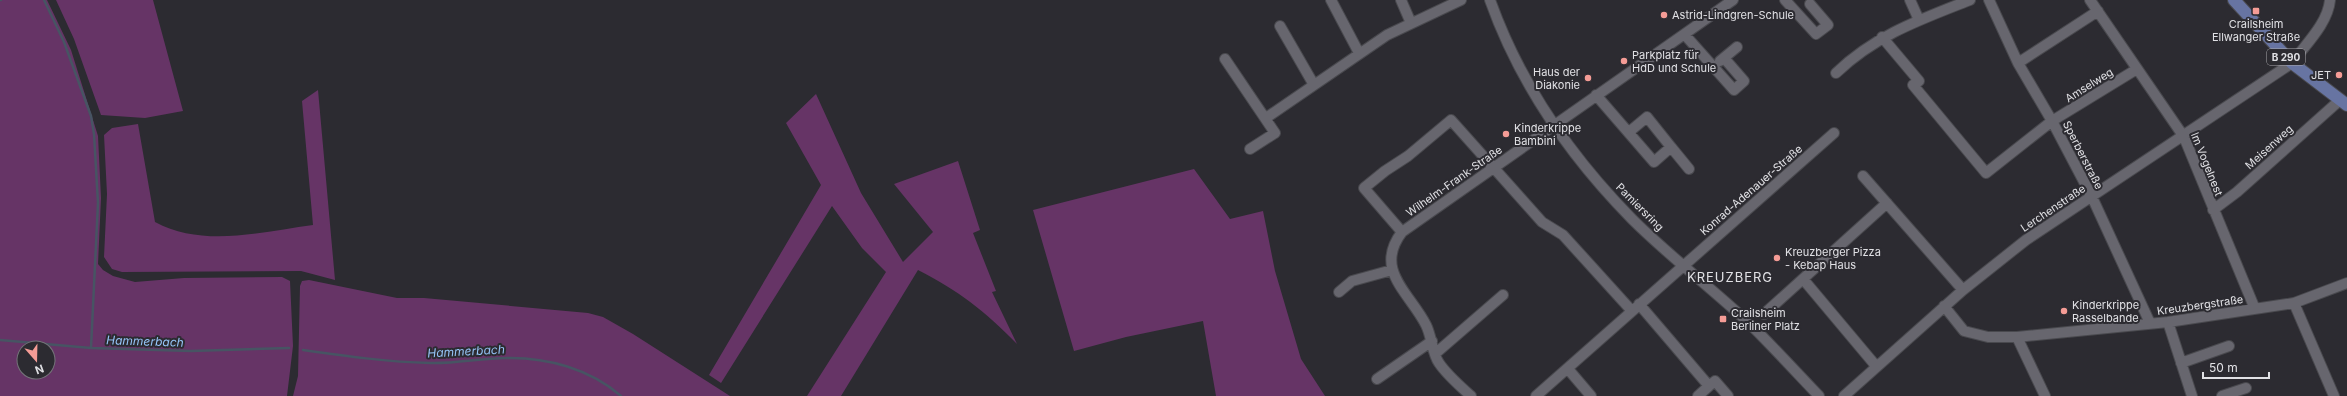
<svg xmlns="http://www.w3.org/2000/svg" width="2347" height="396" font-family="Inter,sans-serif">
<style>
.green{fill:#663466;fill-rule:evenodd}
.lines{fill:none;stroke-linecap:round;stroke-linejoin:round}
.stream{stroke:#475463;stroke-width:2.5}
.minor-casing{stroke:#49494e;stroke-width:12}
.major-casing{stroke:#49494e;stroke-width:14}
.minor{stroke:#67666e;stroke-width:10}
.major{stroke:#6774a2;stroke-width:12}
.poi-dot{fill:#f59c96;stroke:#2c2b31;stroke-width:1.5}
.labels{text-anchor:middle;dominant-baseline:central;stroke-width:4;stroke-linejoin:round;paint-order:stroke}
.shield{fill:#2c2b31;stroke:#abaaaf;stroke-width:1}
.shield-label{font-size:10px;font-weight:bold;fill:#e1e1e5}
.poi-label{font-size:11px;fill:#e1e1e5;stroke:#2c2b31;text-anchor:start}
.street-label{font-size:11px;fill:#e1e1e5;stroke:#2c2b31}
.water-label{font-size:12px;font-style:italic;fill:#95c4f7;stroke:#2c2b31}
.quarter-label{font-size:13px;letter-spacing:1px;fill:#e1e1e5;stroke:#2c2b31}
</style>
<rect width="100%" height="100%" fill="#2c2b31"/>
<!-- green -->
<path class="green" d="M 0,0 L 47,0 L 71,50 L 98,136 L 101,198 L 98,264 L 103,270 L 113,276 L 135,282 L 184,278 L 282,277 L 290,281 L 293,346 L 287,396 L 0,396 ZM 24,348 L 48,348 L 48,372 L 24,372 Z
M 56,0 L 153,0 L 183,111 L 145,118 L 101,115 L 74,39 Z
M 318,90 L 335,280 L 301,271 L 122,272 L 112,269 L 104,257 L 107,194 L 104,135 L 112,128 L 138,124 L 155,222 C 203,248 261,232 313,225 L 302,101 Z
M 816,94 L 861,193 L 903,262 L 933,232 L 894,184 L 958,161 L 980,230 L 973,233 L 996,291 L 992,292 L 1017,344 C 984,310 960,292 918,270 L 841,396 L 807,396 L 886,272 L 862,248 L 832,206 L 721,383 L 709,375 L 821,185 L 786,123 Z
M 1194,169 L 1230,219 L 1263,211 L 1275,271 L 1301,359 L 1325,396 L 1216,396 L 1203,321 L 1126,337 L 1074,351 L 1033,210 Z
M 309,280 L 397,298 L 424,298 L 588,313 L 603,317 L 633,334 L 730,396 L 293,396 L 298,376 L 300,286 L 302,281 Z"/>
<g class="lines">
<!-- stream -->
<path class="stream" d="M 0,0 L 1,0
M 44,0 L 64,42 L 91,116 L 94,134 L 98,203 L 91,348
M 0,340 L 91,348 L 191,351 L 289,348
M 303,350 C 345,356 387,362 430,363 C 455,364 481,358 506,358 C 547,357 590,369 621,396"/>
<!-- minor casing -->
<g class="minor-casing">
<path id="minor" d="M 1331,0 L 1359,53
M 1401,0 L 1411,23
M 1490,0 C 1520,84 1570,156 1632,219 C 1670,257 1713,289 1752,326 C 1775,349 1797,373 1819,396
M 1785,0 L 1816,34 L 1828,25 L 1810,4
M 1910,0 L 1919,20
M 1989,0 L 2018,63 L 2052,121 L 2092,197 L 2150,323
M 2090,0 L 2184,137 L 2255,309
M 1280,26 L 1314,85
M 1685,35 L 1734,90 L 1744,81 L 1724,58
M 1882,37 L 1919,81 L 1913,85 L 1986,173 L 2052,121 L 2137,69
M 1225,59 L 1275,133 L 1250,149
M 1720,61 L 1737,47
M 2018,63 L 2098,11
M 1836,73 C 1876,35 1919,20 1970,0
M 1596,95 L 1654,162 L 1671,147 L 1689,169
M 1266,118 L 1387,35 L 1461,0
M 1629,132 L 1647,117 L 1671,147
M 1863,176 L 1963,290
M 2213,210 L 2237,192 L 2340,100
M 1402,232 L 1364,188 L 1385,171 L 1408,156 L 1451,120 L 1542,222 L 1563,235 L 1631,310
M 1803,279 L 1876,366
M 1339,292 L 1352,281 L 1392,270
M 2294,303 L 2334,396
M 1639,304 L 1709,386 L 1715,381 L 1728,396
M 1944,306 L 1964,331 L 1988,337 L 2017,337 L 2168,322 L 2294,303 L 2347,283
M 1764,314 L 1887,203
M 2168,322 L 2192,396
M 2017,337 L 2045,396
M 1436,353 L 1503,295
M 2181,363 L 2229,346
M 1568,369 L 1591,396
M 1377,379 L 1432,341
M 1471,396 C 1460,386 1447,375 1439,363 C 1432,353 1432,337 1426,325 C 1410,293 1373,270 1402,232 L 1733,0
M 1536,396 L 1834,133
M 1698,396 L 1709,386
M 1844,396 L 1963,290 L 2026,240 L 2292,63 C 2306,44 2328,23 2330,0
M 2222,396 L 2246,388"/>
</g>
<!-- major casing -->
<g class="major-casing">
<path id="major" d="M 2234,0 L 2292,63 L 2347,105"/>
</g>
<!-- minor -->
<use href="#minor" class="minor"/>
<!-- major -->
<use href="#major" class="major"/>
</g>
<!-- markers -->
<g class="poi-dot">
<rect x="2252" y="7" width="8" height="8" rx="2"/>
<circle cx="1664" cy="15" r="4"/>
<circle cx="1624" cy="61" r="4"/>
<circle cx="2339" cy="75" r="4"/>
<circle cx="1588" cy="78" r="4"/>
<circle cx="1506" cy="134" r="4"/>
<circle cx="1777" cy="258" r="4"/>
<circle cx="2064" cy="311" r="4"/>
<rect x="1719" y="315" width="8" height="8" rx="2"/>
</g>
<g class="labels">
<!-- shield labels -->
<rect class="shield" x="2267" y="49" width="38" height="16" rx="3"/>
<g class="shield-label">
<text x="2286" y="57">B 290</text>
</g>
<!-- poi labels -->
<g class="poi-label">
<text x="1672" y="15">Astrid-Lindgren-Schule</text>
<text x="2256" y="24" text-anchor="middle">Crailsheim<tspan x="2256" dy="13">Ellwanger Straße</tspan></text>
<text x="1632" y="55">Parkplatz für<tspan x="1632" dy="13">HdD und Schule</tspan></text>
<text x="1580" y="72" text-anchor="end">Haus der<tspan x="1580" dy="13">Diakonie</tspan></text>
<text x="2331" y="75" text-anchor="end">JET</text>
<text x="1514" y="128">Kinderkrippe<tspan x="1514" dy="13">Bambini</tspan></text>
<text x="1785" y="252">Kreuzberger Pizza<tspan x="1785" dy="13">- Kebap Haus</tspan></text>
<text x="2072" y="305">Kinderkrippe<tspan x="2072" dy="13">Rasselbande</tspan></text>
<text x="1731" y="313">Crailsheim<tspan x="1731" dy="13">Berliner Platz</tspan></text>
</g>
<!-- street labels -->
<g class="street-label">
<text transform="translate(2089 85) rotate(-32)">Amselweg</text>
<text transform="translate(2269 147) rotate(-42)">Meisenweg</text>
<text transform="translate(2083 155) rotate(63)">Sperberstraße</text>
<text transform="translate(2207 164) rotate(68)">Im Vogelnest</text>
<text transform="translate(1454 181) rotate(-35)">Wilhelm-Frank-Straße</text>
<text transform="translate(1751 190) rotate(-41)">Konrad-Adenauer-Straße</text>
<text transform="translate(1640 207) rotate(45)">Pamiersring</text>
<text transform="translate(2053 208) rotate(-34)">Lerchenstraße</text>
<text transform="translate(2200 305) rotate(-8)">Kreuzbergstraße</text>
</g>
<!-- water labels -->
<g class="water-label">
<text transform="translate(145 341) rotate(2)">Hammerbach</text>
<text transform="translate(466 351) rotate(-3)">Hammerbach</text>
</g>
<!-- quarter labels -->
<g class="quarter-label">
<text x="1730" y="277">KREUZBERG</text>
</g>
</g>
<!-- north arrow -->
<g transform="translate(36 360) rotate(160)"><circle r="19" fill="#2c2b31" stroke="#747479"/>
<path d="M0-3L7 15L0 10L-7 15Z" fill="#f59c96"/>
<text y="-6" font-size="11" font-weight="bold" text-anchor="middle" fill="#e1e1e5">N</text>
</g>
<!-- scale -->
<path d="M2203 372v6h66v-6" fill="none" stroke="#e1e1e5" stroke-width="2"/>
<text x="2209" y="372" font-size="12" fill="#e1e1e5" stroke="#2c2b31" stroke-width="3" paint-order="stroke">50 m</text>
</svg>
